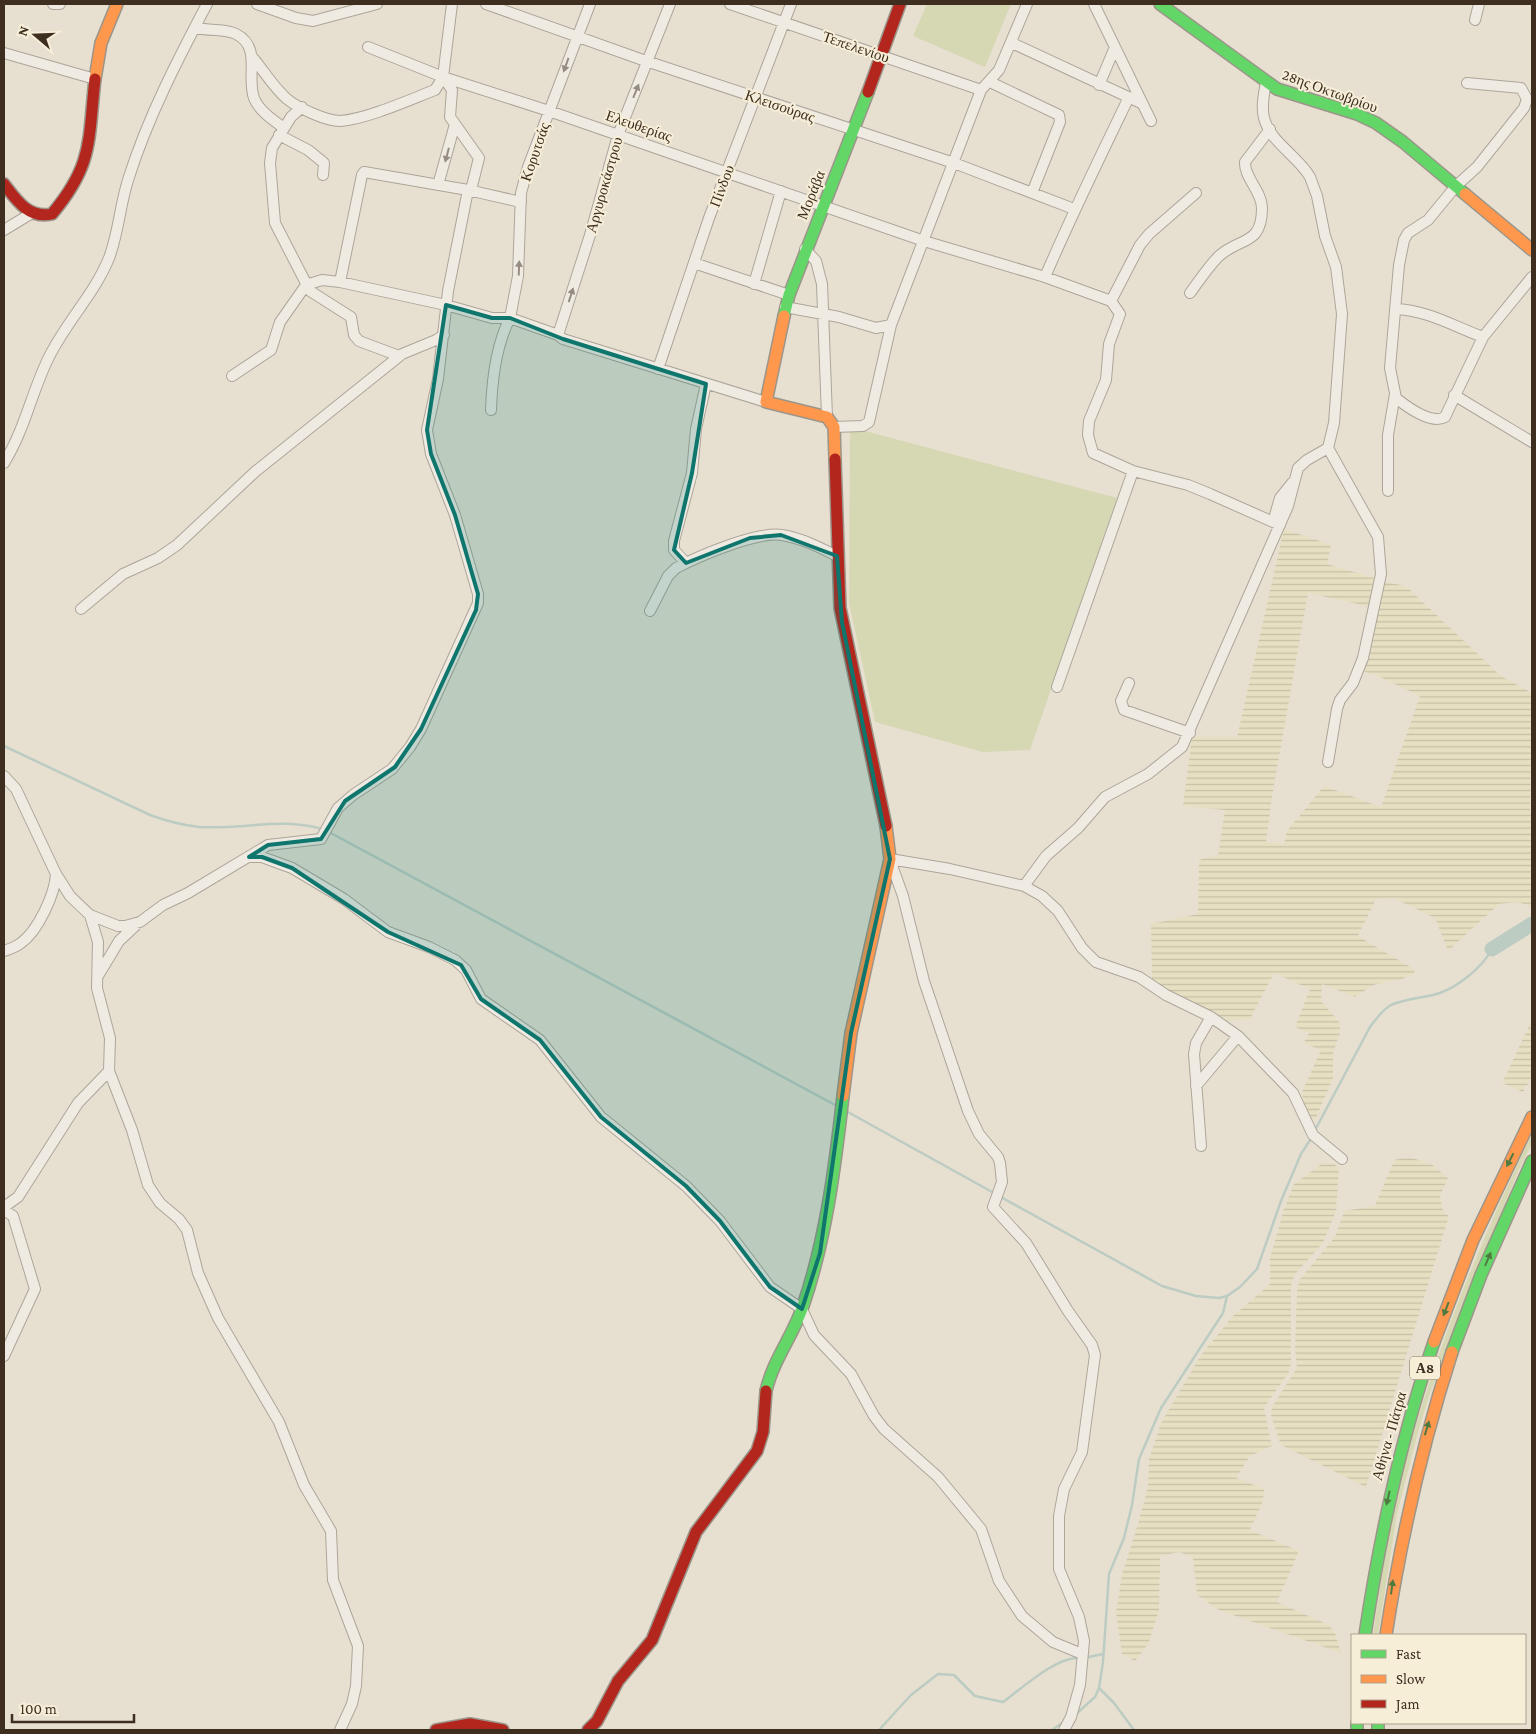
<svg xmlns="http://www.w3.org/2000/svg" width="1536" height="1734" font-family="'Crimson Pro',serif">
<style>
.farmland{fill:url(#farmland-rules)}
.grass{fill:#d6d7b3}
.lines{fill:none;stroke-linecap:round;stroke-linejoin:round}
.stream{stroke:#bcccc2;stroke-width:2.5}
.river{stroke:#bcccc2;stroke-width:15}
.street-casing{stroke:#ada599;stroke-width:12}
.fast-casing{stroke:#9c958a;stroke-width:14}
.slow-casing{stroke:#9c958a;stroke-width:14}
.jam-casing{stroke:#9c958a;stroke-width:14}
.street{stroke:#efebe3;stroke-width:10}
.fast{stroke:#63d668;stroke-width:11}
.slow{stroke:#ff974d;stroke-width:11}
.jam{stroke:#b3261e;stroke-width:11}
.oneway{fill:#968c82}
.oneway2{fill:#4e7a40}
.marked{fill:#0f766e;fill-opacity:0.2;stroke:#0f766e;stroke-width:4;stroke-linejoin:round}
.labels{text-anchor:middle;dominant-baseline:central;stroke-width:4;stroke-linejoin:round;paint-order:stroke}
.shield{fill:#f7eed8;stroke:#756857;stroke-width:1}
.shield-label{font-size:14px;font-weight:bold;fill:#3d2e20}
.street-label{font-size:15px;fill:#3d2e20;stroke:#f7eed8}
</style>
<defs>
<pattern id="farmland-rules" width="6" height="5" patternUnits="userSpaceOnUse" patternTransform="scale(1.25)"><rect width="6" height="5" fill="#e6dfc2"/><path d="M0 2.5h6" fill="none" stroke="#c6c0a6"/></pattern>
</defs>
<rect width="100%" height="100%" fill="#e7e0d1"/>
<!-- farmland -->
<path class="farmland" d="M 1284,529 L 1331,545 L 1327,564 L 1374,578 L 1371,607 L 1308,593 L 1272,797 L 1266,842 L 1284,844 L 1287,831 L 1324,786 L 1381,807 L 1420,696 L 1376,675 L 1362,671 L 1385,582 L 1401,585 L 1410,590 L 1501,676 L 1532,693 L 1530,811 L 1532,812 L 1532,907 L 1518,902 L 1499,904 L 1448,951 L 1435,918 L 1393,898 L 1376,899 L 1358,936 L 1412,968 L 1415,973 L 1402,979 L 1373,985 L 1355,997 L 1322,984 L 1321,1001 L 1340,1023 L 1340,1033 L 1333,1053 L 1333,1078 L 1315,1120 L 1306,1113 L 1302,1092 L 1321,1050 L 1304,1043 L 1309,1033 L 1295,1027 L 1310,989 L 1274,973 L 1250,1019 L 1224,1021 L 1152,982 L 1151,924 L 1198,914 L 1199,860 L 1218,855 L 1225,810 L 1183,806 L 1192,737 L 1237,737 Z
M 1532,1020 L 1532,1077 L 1523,1092 L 1502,1083 Z
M 1409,1157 L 1431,1164 L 1448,1178 L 1440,1196 L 1443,1211 L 1449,1216 L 1366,1487 L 1281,1445 L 1271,1416 L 1272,1407 L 1297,1368 L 1295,1348 L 1297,1289 L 1300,1279 L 1335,1237 L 1344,1211 L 1375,1206 L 1394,1160 Z
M 1323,1163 L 1333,1163 L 1339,1168 L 1336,1211 L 1323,1243 L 1295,1274 L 1291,1285 L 1291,1363 L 1289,1372 L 1264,1408 L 1272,1446 L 1250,1456 L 1236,1478 L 1264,1489 L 1263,1501 L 1250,1530 L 1299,1551 L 1277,1602 L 1329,1625 L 1335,1633 L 1341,1653 L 1219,1610 L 1197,1595 L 1193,1557 L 1179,1552 L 1160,1556 L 1159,1611 L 1148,1644 L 1135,1661 L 1122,1654 L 1116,1613 L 1122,1574 L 1138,1524 L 1148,1487 L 1149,1459 L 1161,1423 L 1201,1355 L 1233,1316 L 1270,1284 L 1270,1258 L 1284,1209 L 1294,1184 Z"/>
<!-- grass -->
<path class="grass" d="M 927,4 L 1011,4 L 985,67 L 913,36 Z
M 850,427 L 1117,498 L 1030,750 L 983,752 L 875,722 L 849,603 Z
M 1532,1134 L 1532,1144 L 1519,1169 L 1429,1396 L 1417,1436 L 1397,1514 L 1378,1635 L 1373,1635 C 1382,1574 1391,1512 1408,1452 C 1439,1342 1482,1237 1532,1134 Z"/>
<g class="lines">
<!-- stream -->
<path class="stream" d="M 4,746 L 150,815 C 166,821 182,825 199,827 C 240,830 281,817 322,829
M 329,832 L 837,1106
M 846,1111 L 994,1193
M 1314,1132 L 1370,1027 C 1376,1019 1382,1010 1391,1005 C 1404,999 1420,998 1433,995 C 1455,990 1482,968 1492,949
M 999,1196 L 1162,1286 L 1196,1296 L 1219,1298 L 1227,1296 L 1240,1287 L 1257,1269 L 1281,1201 L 1301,1154 L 1312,1137
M 1084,1658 L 1103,1654
M 1099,1688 L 1114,1703 L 1134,1730
M 1076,1714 L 1095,1697 L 1099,1688 L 1103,1662 L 1109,1574 L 1124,1538 L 1132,1505 L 1139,1459 L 1161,1408 L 1223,1313 L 1227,1296
M 879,1730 L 911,1695 L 938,1674 L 954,1675 L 975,1696 L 1003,1702 C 1021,1689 1057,1656 1079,1658
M 1052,1730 L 1065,1721"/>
<!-- river -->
<path class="river" d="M 1492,949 L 1532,924"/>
<!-- street casing -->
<g class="street-casing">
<path id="street" d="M 53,4 L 60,4
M 257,4 L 296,18 L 313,21 L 377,4
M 452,4 L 443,77 L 452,90 L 450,117 L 479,158 L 471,190
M 486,4 L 643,60 L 954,163 L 1074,209
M 670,4 L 618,135 L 590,235 L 558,335 L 563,339 L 766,402
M 730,4 L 981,90
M 1094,4 L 1151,121
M 1475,20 L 1479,4
M 195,27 C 209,32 224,28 236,34 C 262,47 246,76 254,98 C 259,111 273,120 284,128
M 1012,43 L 1141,103
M 4,53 L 95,79
M 253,58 C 264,71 274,88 287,99 C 298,108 326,121 340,121 C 367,119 409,100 435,90 L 443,77 L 368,47
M 443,77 L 549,111 L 924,241 L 1045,277 L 1111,301 L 1120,314 L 1109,344 L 1106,380 L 1089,421 L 1088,435 L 1093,453 L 1133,471 L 1188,485 L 1210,494 L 1280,525
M 990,82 L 1059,115 L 1060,122 L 1032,193
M 1467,83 L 1521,88 L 1527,99 L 1524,108 L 1477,167 L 1456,186 L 1428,220 L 1408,233 L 1404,240 L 1399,265 L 1390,368 L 1396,398 C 1407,407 1432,425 1445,417 L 1483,337 L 1532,277
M 1099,85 L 1115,47
M 302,107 L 291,117 L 272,148 L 270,163 L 275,223 L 310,291 L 351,317 L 354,335 L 359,341 L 399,356
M 279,135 L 308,150 L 324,163 L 323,175
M 438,185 L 455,124
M 4,230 L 32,213
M 805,249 L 816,261 L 822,284 L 827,417
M 694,263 L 789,295
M 1045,277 C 1071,216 1100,157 1129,97
M 340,282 L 362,175 L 364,172 L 468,190 L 521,202
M 754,284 L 781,191
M 1190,293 C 1199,281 1208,267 1219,256 C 1240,237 1262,246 1262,208 C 1262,191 1244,178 1245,162 L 1270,129
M 1111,301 L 1140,245 L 1149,234 L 1196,193
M 785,307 L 839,317 L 876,328 L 891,325 L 981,90 L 999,70 L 1027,4
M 1395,309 C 1427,310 1453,326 1483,337
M 558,335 L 510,318 L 518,276 L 521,193 L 528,167 L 590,4
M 658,369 L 709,218 L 791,4
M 232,376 L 271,350 L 280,322 L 306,285 L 322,280 L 340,282 L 446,305 L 492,318 L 510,318 C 496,345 492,380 491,410
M 1454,395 L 1532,442
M 834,427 L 863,426 L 869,422 L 891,325
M 4,463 C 25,429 31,394 48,359 C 65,323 94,295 109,258 C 119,232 120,203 129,177 C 148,117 178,59 207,4
M 1388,491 L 1388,435 L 1395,394
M 1273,522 L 1280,498 L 1292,483
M 686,563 L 674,550 L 674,541 L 692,473 L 696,429 L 706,384
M 81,609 L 123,574 L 158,558 L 177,545 L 256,471 L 402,354 L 436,340 L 444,335
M 650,611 L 668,576 L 676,568 C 699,556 757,531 782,535 C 801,538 819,547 837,556
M 1129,683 L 1121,701 L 1124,710 L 1190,733
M 1057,687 L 1133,471
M 1328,762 L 1337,709 L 1340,700 L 1353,683 L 1363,658 L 1381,574 L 1378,537 L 1328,448
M 4,776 L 16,789 L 56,874 L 70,896 L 90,915 L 118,926 L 125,926 L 140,922 L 163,905 L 188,893 L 268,845 L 321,839 L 338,808 L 353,795 L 392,769 L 410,747 L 421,729 L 478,603 L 478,594 L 455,515 L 431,454 L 427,430 L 438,379 L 448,291 L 468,190
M 249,857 L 262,857 L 292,868 L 344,899 L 388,932 L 429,947 L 455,960 L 466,970 L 481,999 L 540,1040 L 601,1117 L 686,1186 L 720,1221 L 770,1287 L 802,1309 L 814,1335 L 851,1374 L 874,1416 L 884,1429 L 938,1477 L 981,1529 L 999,1581 L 1022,1616 L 1053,1642 L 1082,1654
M 890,859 L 950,869 L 1024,886 L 1042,896 L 1058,911 L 1082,948 L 1096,962 L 1139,977 L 1166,995 L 1211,1017 L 1238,1036 L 1293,1093 L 1313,1135 L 1342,1159
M 890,860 L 903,896 L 924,981 L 968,1111 L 979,1134 L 998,1157 L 1000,1163 L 1002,1182 L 993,1207 L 1026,1243 L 1068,1311 L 1092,1345 L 1095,1355 L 1082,1452 L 1064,1489 L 1059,1516 L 1059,1569 L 1079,1617 L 1084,1641 L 1080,1685 L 1071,1717 L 1064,1730
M 1024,886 L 1046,856 L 1078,828 L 1105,797 L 1148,774 L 1182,747 L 1288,506 L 1298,468 L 1307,460 L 1328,448 L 1334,423 L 1342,314 L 1336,267 L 1325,236 L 1317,196 L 1310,177 C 1298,156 1270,142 1264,118 C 1261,106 1264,94 1266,82
M 90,915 L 98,942 L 97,988 L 110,1038 L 109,1071 L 132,1130 L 148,1185 L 160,1203 L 179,1219 L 187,1230 L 198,1273 L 218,1318 L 279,1422 L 304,1485 L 331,1531 L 333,1580 L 358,1646 L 356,1686 L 352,1704 L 340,1730
M 4,951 C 10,949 16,947 21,943 C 38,931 55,894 56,874
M 98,976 L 119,941 L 135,926
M 1196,1086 L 1238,1036
M 1201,1146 L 1194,1054 L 1196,1043 L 1211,1017
M 4,1207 L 18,1197 L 78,1103 L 109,1071
M 4,1210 L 13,1216 L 35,1289 L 4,1356"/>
</g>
<!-- fast casing -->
<g class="fast-casing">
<path id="fast" d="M 1160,4 L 1277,89 L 1357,114 L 1376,123 L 1403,142 L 1465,194
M 784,316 L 789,295 L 868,92
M 1452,1352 L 1481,1275 L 1532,1161
M 766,1391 C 773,1360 793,1336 803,1306 C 826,1239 835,1167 843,1096
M 1365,1635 C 1380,1535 1401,1437 1434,1342
M 1357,1723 L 1357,1730
M 1378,1723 L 1378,1730"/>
</g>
<!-- slow casing -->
<g class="slow-casing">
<path id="slow" d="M 95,79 L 101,43 L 117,4
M 1465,194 L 1532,250
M 784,316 L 766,402 L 827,417 L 834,427 L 835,459
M 843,1096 L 851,1033 L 890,859 L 886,826
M 1434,1342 L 1473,1240 L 1532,1117
M 1386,1635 C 1401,1538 1422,1445 1452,1352"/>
</g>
<!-- jam casing -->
<g class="jam-casing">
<path id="jam" d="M 868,92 L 900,4
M 4,184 C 17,201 29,219 52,214 C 94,164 88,140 95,79
M 835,459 L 840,608 L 886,826
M 436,1730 L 470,1724 L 503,1730
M 588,1730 L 597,1721 L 618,1681 L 652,1640 L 696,1532 L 757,1451 L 763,1432 L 766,1391"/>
</g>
<!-- street -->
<use href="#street" class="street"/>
<!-- fast -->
<use href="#fast" class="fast"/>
<!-- slow -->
<use href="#slow" class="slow"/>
<!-- jam -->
<use href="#jam" class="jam"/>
</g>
<!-- one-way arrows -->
<defs><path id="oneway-solid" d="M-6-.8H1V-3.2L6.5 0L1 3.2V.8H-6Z" transform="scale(1.25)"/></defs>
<g class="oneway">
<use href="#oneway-solid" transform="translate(566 65) rotate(110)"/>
<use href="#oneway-solid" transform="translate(636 91) rotate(-68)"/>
<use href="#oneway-solid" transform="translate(447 155) rotate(105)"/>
<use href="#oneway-solid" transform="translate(519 268) rotate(-88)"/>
<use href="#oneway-solid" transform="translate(571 295) rotate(-72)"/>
</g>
<g class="oneway2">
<use href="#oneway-solid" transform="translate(1510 1160) rotate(117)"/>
<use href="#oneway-solid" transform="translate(1488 1259) rotate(-67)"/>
<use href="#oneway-solid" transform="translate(1446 1309) rotate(111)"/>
<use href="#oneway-solid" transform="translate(1427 1428) rotate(-73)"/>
<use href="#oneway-solid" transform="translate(1388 1498) rotate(103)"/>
<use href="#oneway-solid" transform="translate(1392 1587) rotate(-82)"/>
</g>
<!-- marked area -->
<path class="marked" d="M 446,305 L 492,318 L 510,318 L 563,339 L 706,384 L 692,473 L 674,550 L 686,563 L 750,538 L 781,535 L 837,556 L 842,622 L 890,859 L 851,1033 L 820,1253 L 802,1309 L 770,1287 L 720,1221 L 686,1186 L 601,1117 L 540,1040 L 481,999 L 461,965 L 388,932 L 292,868 L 262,857 L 249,857 L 268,845 L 321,839 L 345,801 L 395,767 L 421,729 L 476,610 L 478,594 L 455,515 L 431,454 L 427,430 Z"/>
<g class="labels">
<!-- shield labels -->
<rect class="shield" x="1410" y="1356.5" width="30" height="23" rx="4"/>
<g class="shield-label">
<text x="1425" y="1368">Α8</text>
</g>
<!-- street labels -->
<g class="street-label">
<text transform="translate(856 47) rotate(19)">Τεπελενίου</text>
<text transform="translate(1330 91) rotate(20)">28ης Οκτωβρίου</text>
<text transform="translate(780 106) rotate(19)">Κλεισούρας</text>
<text transform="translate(639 126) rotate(19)">Ελευθερίας</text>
<text transform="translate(535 152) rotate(-71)">Κορυτσάς</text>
<text transform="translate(604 185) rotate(-74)">Αργυροκάστρου</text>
<text transform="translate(722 186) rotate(-69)">Πίνδου</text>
<text transform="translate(811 195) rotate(-68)">Μοράβα</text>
<text transform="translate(1389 1436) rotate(-74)">Αθήνα - Πάτρα</text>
</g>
</g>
<!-- border -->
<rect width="1536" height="1734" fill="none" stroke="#3d2e20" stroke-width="10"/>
<!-- legend -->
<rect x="1351" y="1634" width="175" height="90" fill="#f7eed8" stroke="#ada18e"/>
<rect x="1361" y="1650" width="25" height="8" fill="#63d668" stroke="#ada18e"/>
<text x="1396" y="1659" font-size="15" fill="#3d2e20">Fast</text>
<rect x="1361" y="1675" width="25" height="8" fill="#ff974d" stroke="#ada18e"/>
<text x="1396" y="1684" font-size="15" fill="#3d2e20">Slow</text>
<rect x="1361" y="1700" width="25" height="8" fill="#b3261e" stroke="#ada18e"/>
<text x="1396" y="1709" font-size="15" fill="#3d2e20">Jam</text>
<!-- north arrow -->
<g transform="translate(35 35) rotate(289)" stroke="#f7eed8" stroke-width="4" paint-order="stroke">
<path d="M0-4L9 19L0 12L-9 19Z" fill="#3d2e20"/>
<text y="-8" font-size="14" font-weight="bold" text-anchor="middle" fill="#3d2e20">N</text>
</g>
<!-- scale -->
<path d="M12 1714v8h122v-8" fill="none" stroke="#3d2e20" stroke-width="2.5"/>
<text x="20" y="1714" font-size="15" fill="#3d2e20" stroke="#f7eed8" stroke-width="4" paint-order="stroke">100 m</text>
</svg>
